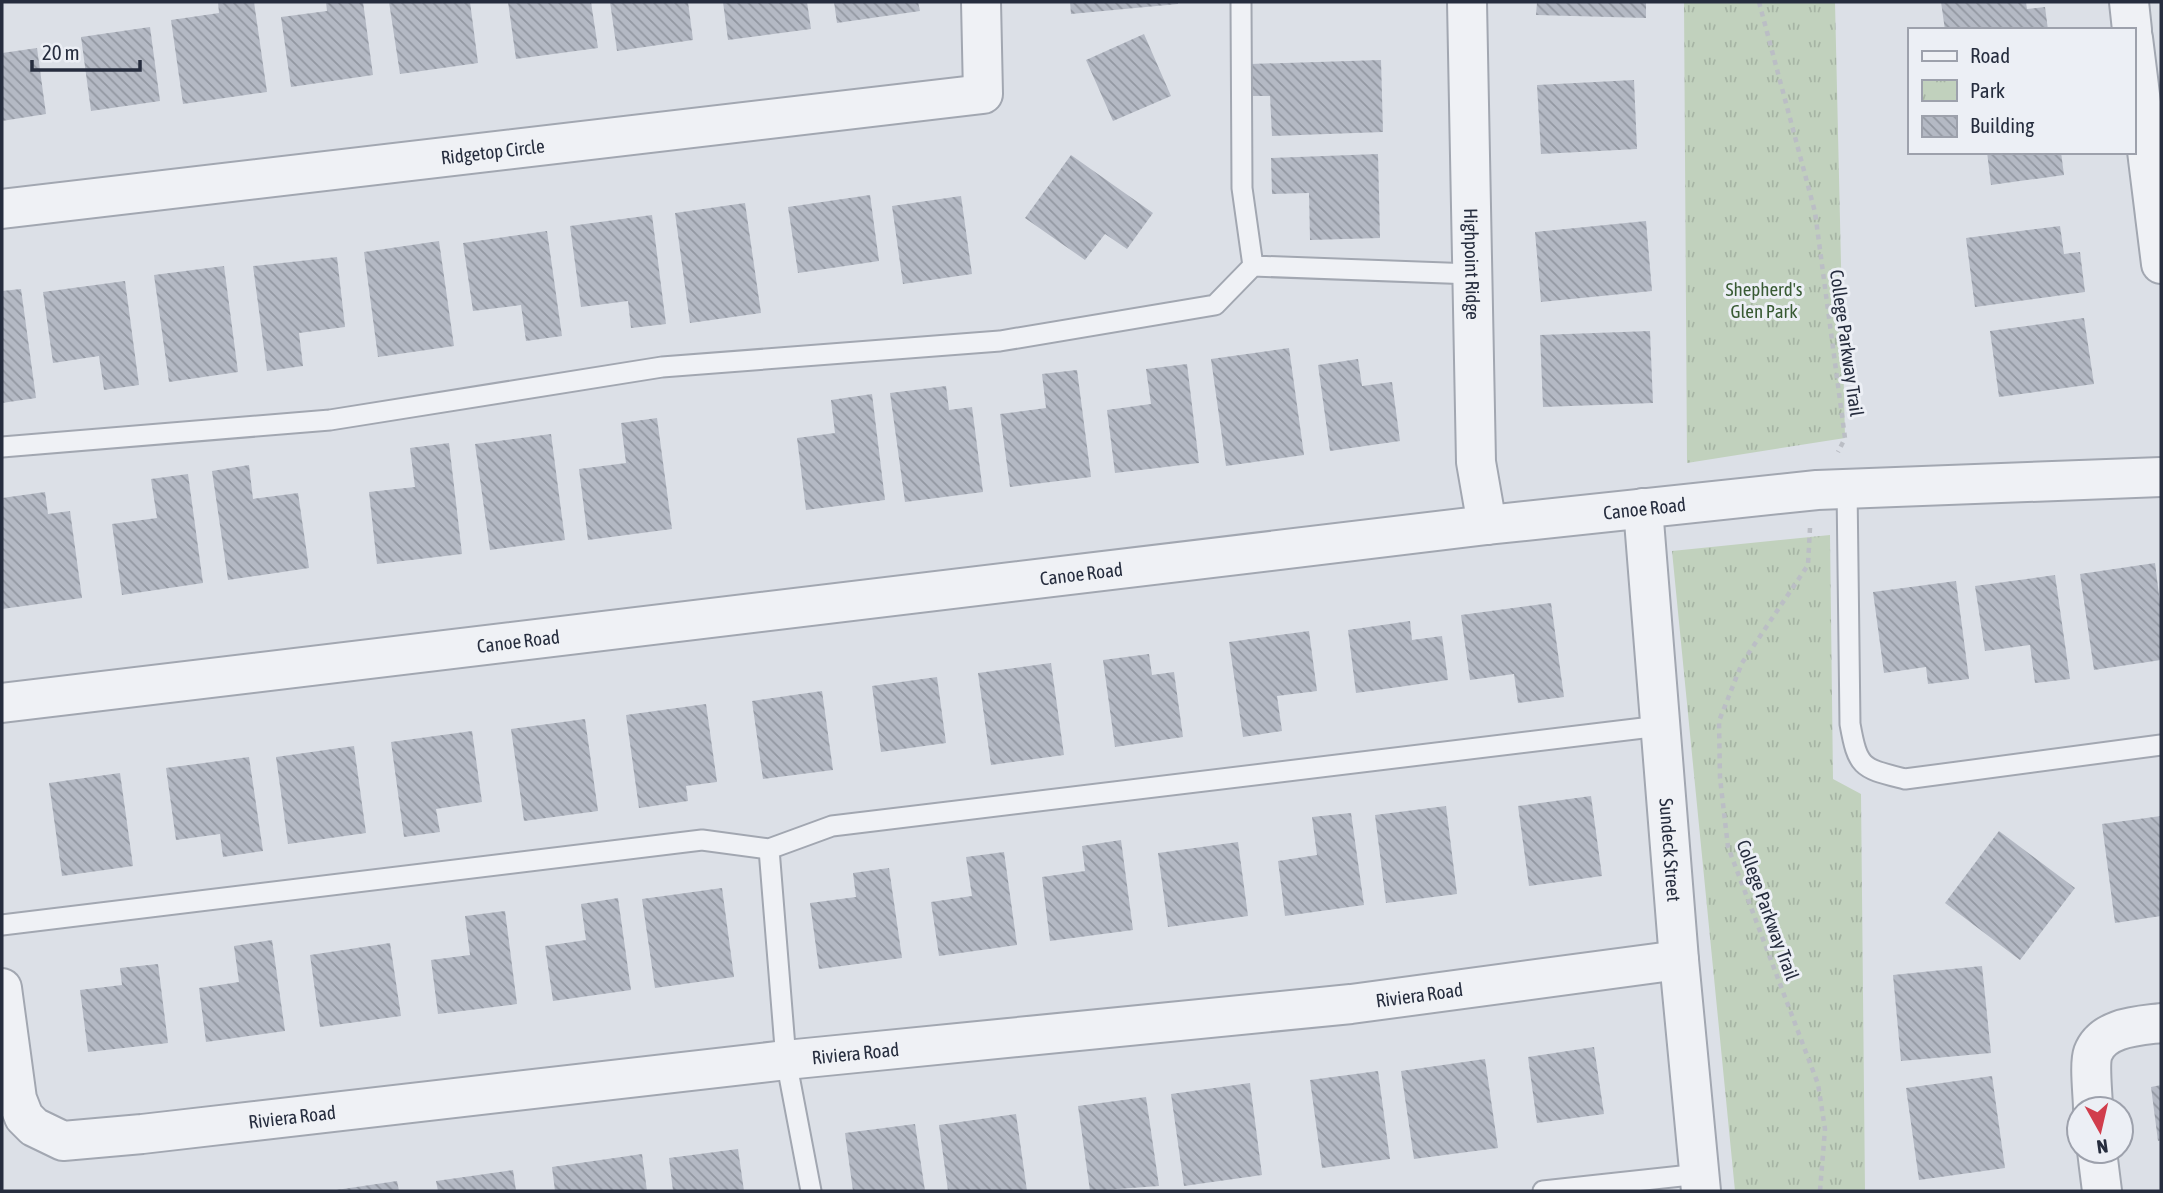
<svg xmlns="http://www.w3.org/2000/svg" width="2163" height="1193" font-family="'Asap Condensed',sans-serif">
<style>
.park{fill:url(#park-tufts)}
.building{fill:url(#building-back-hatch)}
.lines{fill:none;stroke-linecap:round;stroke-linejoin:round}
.service-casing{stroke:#a2a7b1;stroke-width:23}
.minor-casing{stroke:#a2a7b1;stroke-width:42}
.tertiary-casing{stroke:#a2a7b1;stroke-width:42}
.path{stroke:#bbbec5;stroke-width:4.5;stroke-dasharray:5 5;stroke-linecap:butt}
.service{stroke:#eff1f5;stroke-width:19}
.minor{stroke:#eff1f5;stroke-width:38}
.tertiary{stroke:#eff1f5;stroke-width:38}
.labels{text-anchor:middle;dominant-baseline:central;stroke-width:6;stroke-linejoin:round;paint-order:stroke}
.street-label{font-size:19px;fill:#262d3e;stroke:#eceff5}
.park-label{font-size:19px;fill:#385a33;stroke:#eceff5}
</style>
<defs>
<pattern id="park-tufts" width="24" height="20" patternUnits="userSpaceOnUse" patternTransform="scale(1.75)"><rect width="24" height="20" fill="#c1d1bd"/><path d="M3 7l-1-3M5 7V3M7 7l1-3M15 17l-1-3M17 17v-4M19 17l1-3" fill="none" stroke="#a6b4a4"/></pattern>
<pattern id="building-back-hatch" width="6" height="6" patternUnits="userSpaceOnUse" patternTransform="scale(1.75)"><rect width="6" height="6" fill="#b4b9c4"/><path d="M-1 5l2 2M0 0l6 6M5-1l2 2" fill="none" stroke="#9297a1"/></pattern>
</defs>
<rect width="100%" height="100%" fill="#dce0e7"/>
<!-- park -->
<path class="park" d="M 1684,2 L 1835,2 L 1845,438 L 1687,463 Z
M 1830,535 L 1833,779 L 1861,794 L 1865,1191 L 1735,1191 L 1672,551 Z"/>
<!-- building -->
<path class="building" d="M 218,2 L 254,2 L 267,92 L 183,104 L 171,20 L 219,13 Z
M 326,2 L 363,2 L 373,75 L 291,87 L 281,17 L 327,11 Z
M 389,2 L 470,2 L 478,63 L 400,74 Z
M 508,2 L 591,2 L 598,48 L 516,59 Z
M 610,2 L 688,2 L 693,40 L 617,51 Z
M 723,2 L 807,2 L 811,29 L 728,40 Z
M 834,2 L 918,2 L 920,11 L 837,23 Z
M 1070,2 L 1178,2 L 1178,4 L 1071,14 Z
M 1537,2 L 1646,2 L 1646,18 L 1536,15 Z
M 1941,2 L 2026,2 L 2027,9 L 2045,7 L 2048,30 L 1945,30 Z
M 150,27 L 160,101 L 91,111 L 81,37 Z
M 1144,34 L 1171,96 L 1113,121 L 1086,60 Z
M 37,48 L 46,114 L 2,121 L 2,53 Z
M 1381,60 L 1383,132 L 1272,136 L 1270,96 L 1251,96 L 1250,64 Z
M 1634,80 L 1637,149 L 1541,154 L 1537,85 Z
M 1987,152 L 2061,152 L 2064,175 L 1991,185 Z
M 1378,154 L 1380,238 L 1310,240 L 1309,193 L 1272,194 L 1271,158 Z
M 1071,155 L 1153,213 L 1127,249 L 1105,234 L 1085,260 L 1025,218 Z
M 870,195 L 879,261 L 798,273 L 788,207 Z
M 961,196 L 972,274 L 903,284 L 892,206 Z
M 745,203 L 761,313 L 690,323 L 675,213 Z
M 652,215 L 666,324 L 631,328 L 628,301 L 581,307 L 570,226 Z
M 1646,221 L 1652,291 L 1541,302 L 1535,232 Z
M 2060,226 L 2064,254 L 2080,252 L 2085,292 L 1975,307 L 1966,238 Z
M 547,231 L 562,336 L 526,341 L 521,305 L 473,311 L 463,243 Z
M 439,241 L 454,346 L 378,357 L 364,252 Z
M 337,257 L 345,327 L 299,333 L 303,366 L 267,371 L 253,266 Z
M 224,266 L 238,372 L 169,382 L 154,275 Z
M 125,281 L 139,385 L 104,390 L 99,356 L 53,363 L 43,292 Z
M 21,289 L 36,398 L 2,403 L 2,291 Z
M 2084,318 L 2094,384 L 1999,397 L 1990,331 Z
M 1650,331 L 1653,403 L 1543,407 L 1540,335 Z
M 1289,348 L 1304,455 L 1226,466 L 1211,359 Z
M 1358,359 L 1362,386 L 1392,382 L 1400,441 L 1330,451 L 1318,365 Z
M 1187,364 L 1199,463 L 1115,473 L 1107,410 L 1151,404 L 1146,369 Z
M 1077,370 L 1091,477 L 1010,487 L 1000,414 L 1046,408 L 1042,374 Z
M 946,386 L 949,410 L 972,407 L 983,492 L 905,502 L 890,393 Z
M 872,394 L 885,500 L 806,510 L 797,438 L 835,433 L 831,400 Z
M 657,418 L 672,529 L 588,540 L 579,469 L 626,463 L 621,423 Z
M 551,434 L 565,540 L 490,550 L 475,444 Z
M 449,443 L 462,554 L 377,564 L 369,492 L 415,487 L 410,448 Z
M 249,465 L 253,499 L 298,493 L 309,568 L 228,580 L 212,471 Z
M 188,474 L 203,583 L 122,595 L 112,524 L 157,518 L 151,479 Z
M 45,492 L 48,514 L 70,511 L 82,598 L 2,609 L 2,498 Z
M 2155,563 L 2161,611 L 2161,660 L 2094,670 L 2080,574 Z
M 2055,575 L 2070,679 L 2035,683 L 2030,645 L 1985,651 L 1975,586 Z
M 1956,581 L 1969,679 L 1928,684 L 1926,667 L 1884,673 L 1873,592 Z
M 1551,603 L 1564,697 L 1518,703 L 1514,674 L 1470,680 L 1461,615 Z
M 1410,621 L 1412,640 L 1442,636 L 1448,680 L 1356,693 L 1348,630 Z
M 1309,631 L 1317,691 L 1277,696 L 1282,731 L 1243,737 L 1229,642 Z
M 1149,654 L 1152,675 L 1174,672 L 1183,737 L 1115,747 L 1103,660 Z
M 1051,663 L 1064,755 L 991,765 L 978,673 Z
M 937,677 L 946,743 L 881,752 L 872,686 Z
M 822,691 L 833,770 L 763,779 L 752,701 Z
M 706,704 L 717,782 L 686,786 L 688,801 L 639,808 L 626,715 Z
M 585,719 L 598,811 L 524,821 L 511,729 Z
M 472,731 L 482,802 L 436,809 L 440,832 L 404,837 L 391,742 Z
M 354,746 L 366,833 L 288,844 L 276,757 Z
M 249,757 L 263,851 L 223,857 L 220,834 L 176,840 L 166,768 Z
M 120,773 L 133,866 L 62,876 L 49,783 Z
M 1591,796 L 1602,876 L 1529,886 L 1518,806 Z
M 1446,806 L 1457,894 L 1386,903 L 1375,815 Z
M 1351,813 L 1364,905 L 1285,916 L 1278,861 L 1317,855 L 1312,817 Z
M 2161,816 L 2161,916 L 2115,923 L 2102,824 Z
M 1999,831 L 2075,888 L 2020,960 L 1945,903 Z
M 1121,840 L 1133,930 L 1050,941 L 1042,877 L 1085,871 L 1082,846 Z
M 1238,842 L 1248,916 L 1168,927 L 1158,853 Z
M 1004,852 L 1017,945 L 939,956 L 931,902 L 972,896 L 966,857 Z
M 889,868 L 902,958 L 819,969 L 810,903 L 856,897 L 853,873 Z
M 722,888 L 734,977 L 655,988 L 642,899 Z
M 618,898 L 631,990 L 553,1001 L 545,946 L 586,940 L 581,904 Z
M 505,911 L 517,1004 L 438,1014 L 431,960 L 470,955 L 465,916 Z
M 272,940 L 285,1031 L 206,1042 L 199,988 L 239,982 L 234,946 Z
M 390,943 L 401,1016 L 320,1027 L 310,955 Z
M 158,964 L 168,1043 L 88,1052 L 80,990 L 122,985 L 120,968 Z
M 1982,966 L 1991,1053 L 1901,1061 L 1893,975 Z
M 1594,1047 L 1604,1114 L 1537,1123 L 1528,1057 Z
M 1485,1059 L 1498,1148 L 1414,1159 L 1401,1071 Z
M 1378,1071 L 1390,1159 L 1322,1168 L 1310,1080 Z
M 1992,1076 L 2005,1168 L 1919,1180 L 1906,1088 Z
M 1250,1083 L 1262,1175 L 1184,1186 L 1171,1094 Z
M 2161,1085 L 2161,1140 L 2158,1141 L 2151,1087 Z
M 1146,1097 L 1159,1186 L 1090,1191 L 1078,1106 Z
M 1016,1114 L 1027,1191 L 948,1191 L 939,1125 Z
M 915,1124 L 925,1191 L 853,1191 L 845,1133 Z
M 738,1149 L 744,1191 L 673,1191 L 669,1158 Z
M 642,1154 L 647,1191 L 555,1191 L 552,1167 Z
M 513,1170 L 516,1191 L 438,1191 L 436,1181 Z
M 397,1181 L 399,1191 L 337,1191 L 336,1190 Z"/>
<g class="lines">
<!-- service casing -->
<g class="service-casing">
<path id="service" d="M 1253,266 L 1473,274
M 2,447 L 330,420 L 662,367 L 1000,341 L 1215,305 L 1253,266 L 1242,188 L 1241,2
M 1847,487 L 1850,724 C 1858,769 1862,768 1905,779 L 2161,745
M 769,849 L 786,1060 L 811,1191
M 2,925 L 702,840 L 769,849 L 832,826 L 1660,726
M 1543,1191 L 1700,1174"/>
</g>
<!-- minor casing -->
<g class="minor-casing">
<g id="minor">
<path id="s1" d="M 1467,2 L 1476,462 L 1487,525"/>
<path d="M 2129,2 L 2132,30"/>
<path d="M 2133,38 L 2161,264"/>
<path id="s2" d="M 2,209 L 983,94 L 981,2"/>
<path id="s3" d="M 1643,508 L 1679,960 L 1701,1191"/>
<path id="s4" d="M 2,988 L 17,1099 L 24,1117 L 34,1127 L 63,1141 L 142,1134 L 786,1060 L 1351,1004 L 1679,960"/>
<path d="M 2093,1109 C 2093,1096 2089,1064 2093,1053 C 2103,1027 2138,1026 2161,1023"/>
<path d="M 2097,1151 L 2102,1191"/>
</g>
</g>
<!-- tertiary casing -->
<g class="tertiary-casing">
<g id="tertiary">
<path id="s5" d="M 2,703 L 1487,525 L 1817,490 L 2161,477"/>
</g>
</g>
<!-- path -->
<path class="path" d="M 1759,2 L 1815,212 L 1845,438 L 1838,452
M 1810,528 L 1808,565 L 1742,663 L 1719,721 L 1720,778 L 1728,847 L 1818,1084 L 1825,1129 L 1820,1191"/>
<!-- service -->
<use href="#service" class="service"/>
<!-- minor -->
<use href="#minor" class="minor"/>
<!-- tertiary -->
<use href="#tertiary" class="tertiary"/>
</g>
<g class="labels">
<!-- street labels -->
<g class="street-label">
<text stroke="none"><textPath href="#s2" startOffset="494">Ridgetop Circle</textPath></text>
<text stroke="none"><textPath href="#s1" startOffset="262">Highpoint Ridge</textPath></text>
<text transform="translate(1847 343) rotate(82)">College Parkway Trail</text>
<text stroke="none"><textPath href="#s5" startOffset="1654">Canoe Road</textPath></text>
<text stroke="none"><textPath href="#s5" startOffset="1087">Canoe Road</textPath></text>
<text stroke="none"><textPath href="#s5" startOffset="520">Canoe Road</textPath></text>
<text stroke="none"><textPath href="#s3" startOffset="343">Sundeck Street</textPath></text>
<text transform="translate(1768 910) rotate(70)">College Parkway Trail</text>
<text stroke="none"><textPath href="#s4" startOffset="1542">Riviera Road</textPath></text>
<text stroke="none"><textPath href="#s4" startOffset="975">Riviera Road</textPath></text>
<text stroke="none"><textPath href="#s4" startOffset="408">Riviera Road</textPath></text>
</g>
<!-- park labels -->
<g class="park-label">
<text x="1764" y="289">Shepherd's<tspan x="1764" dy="22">Glen Park</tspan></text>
</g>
</g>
<!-- border -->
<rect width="2163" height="1193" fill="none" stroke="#262d3e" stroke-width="7"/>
<!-- legend -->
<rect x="1908" y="28" width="228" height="126" fill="#eceff5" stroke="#9da1ac" stroke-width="2"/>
<rect x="1922" y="51" width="35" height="10" fill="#eff1f5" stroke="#9da1ac" stroke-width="2"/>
<text x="1970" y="63" font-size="21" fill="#262d3e">Road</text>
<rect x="1922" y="80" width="35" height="21" fill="url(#park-tufts)" stroke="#9da1ac" stroke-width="2"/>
<text x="1970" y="98" font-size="21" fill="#262d3e">Park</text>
<rect x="1922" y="116" width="35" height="21" fill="url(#building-back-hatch)" stroke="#9da1ac" stroke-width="2"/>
<text x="1970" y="133" font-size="21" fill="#262d3e">Building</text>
<!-- north arrow -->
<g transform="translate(2100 1130) rotate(172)"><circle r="33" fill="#eceff5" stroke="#9da1ac" stroke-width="2"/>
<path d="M0-5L12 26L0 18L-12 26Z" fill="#d13d4c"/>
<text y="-10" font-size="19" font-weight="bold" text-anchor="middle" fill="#262d3e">N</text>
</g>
<!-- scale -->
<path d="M32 60v10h108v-10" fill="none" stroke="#262d3e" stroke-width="3.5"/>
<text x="42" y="60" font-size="21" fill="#262d3e" stroke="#eceff5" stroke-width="5" paint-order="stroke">20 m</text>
</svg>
